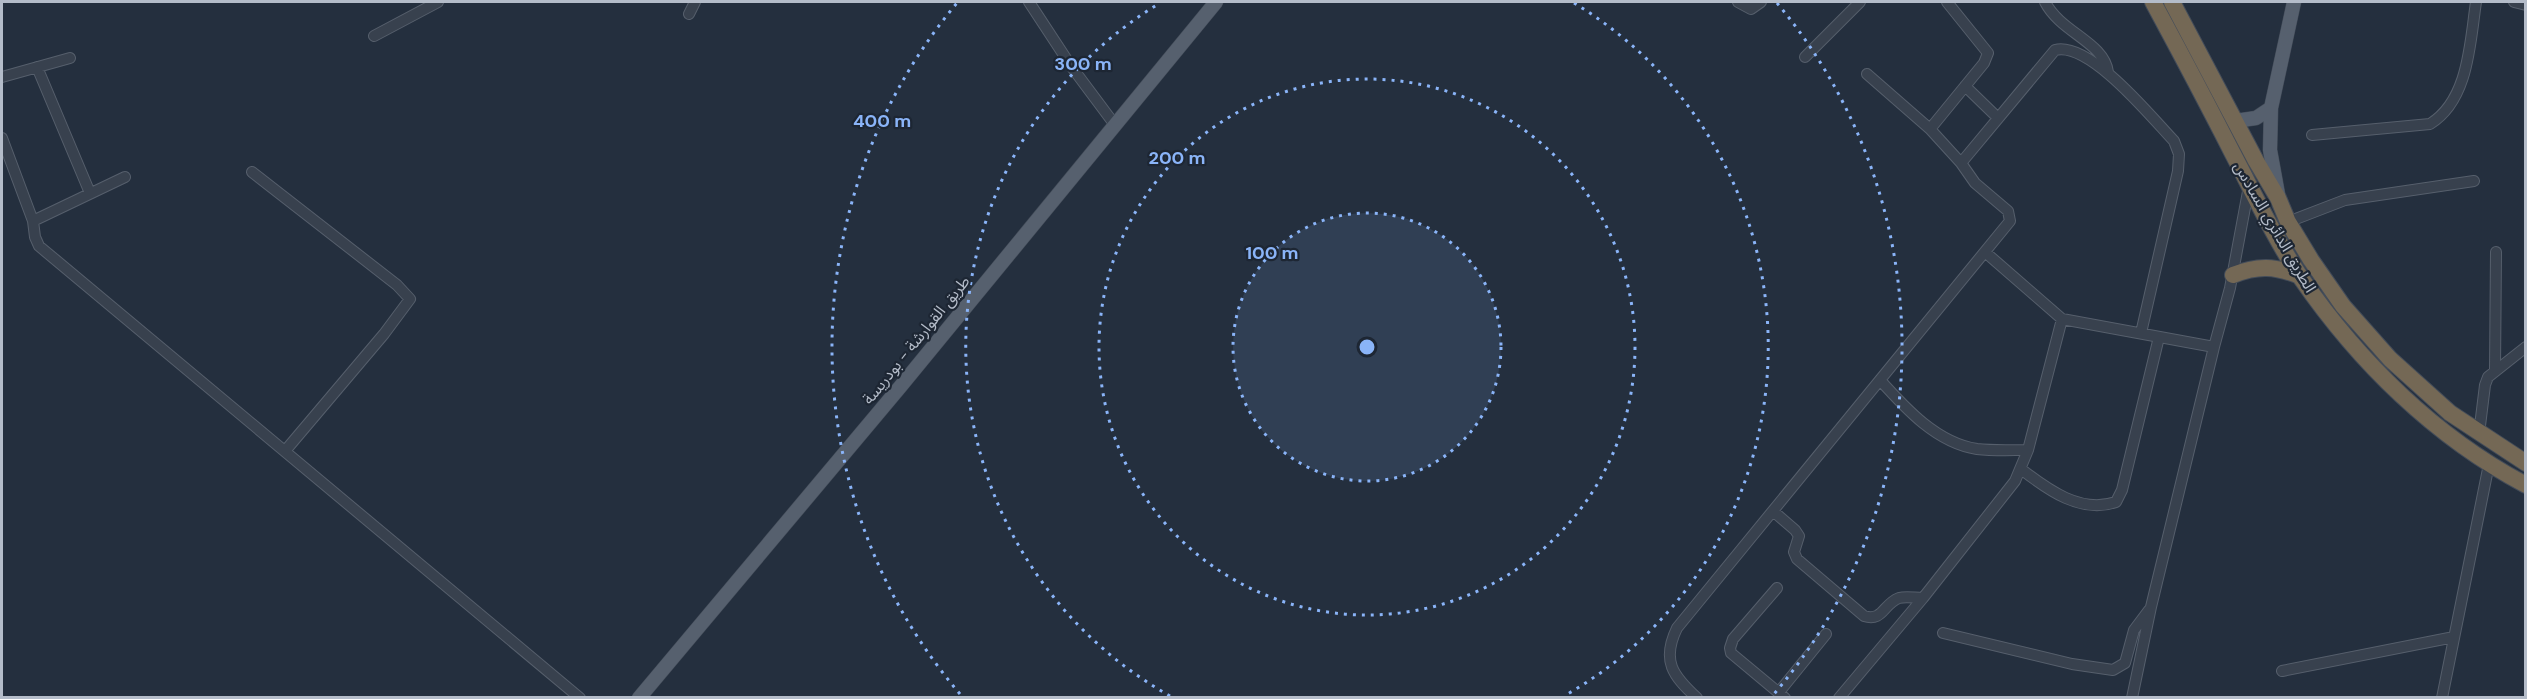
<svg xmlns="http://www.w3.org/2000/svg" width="2527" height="699" font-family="'DM Sans','Noto Sans Arabic',sans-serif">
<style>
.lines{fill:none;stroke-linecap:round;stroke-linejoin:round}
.minor-casing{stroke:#565f6c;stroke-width:12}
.major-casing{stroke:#414a57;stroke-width:15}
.highway-casing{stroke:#434c59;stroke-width:18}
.minor{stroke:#38414e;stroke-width:10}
.major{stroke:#56606e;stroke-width:14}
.highway{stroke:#746855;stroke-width:16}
.ring{fill:none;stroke:#8ab4f8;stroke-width:3;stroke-dasharray:3 6}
.labels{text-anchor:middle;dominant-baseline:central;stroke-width:4.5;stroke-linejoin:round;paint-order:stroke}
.street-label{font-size:16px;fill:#b4bcc9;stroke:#1d2633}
.centre{fill:#8ab4f8;stroke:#1d2633;stroke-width:3}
.ring-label{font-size:18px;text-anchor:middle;font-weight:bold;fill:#8ab4f8;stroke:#1d2633;stroke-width:4.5;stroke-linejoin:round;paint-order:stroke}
</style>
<rect width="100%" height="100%" fill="#242f3e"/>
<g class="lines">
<!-- minor casing -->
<g class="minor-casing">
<path id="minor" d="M 1029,2 L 1071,66 L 1115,125
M 1738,2 L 1751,9 L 1761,2
M 2045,2 C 2061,33 2104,42 2108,72
M 2514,2 L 2526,5
M 689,14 L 695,2
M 374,36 L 438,2
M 1805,57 L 1860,2
M 37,67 L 90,193
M 2,77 L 70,58
M 1965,86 L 1998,118
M 1930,129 L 1984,63 L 1988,53 L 1947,2
M 2312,135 L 2430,124 C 2469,100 2470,42 2476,2
M 2,138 L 33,221 L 35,237 L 39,246 L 580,698
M 1961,163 L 2055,50 C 2090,41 2152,118 2174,141 L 2179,154 L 2178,171 L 2141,333
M 252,172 L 397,285 L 410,299 L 384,334 L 285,451
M 33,221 L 125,177
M 2288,222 L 2345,200 L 2474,181
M 1985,252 L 2062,319 L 2214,347
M 2495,370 L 2496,252
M 1880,380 C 1906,409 1937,443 1977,449 C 1994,451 2011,450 2028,450
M 2479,434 L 2485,385 L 2488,377 L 2526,347
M 2021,469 C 2048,490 2081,514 2116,502 L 2122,490 L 2159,337
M 1773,511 L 1795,530 L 1799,536 L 1794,552 L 1797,559 L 1864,616 C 1883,622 1883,604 1899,598 C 1906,596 1915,598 1923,598
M 1777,588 L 1733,639 L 1730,648 L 1731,653 L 1785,698
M 1943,633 L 2072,664 L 2113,670 L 2125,663 L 2134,630 L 2149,610
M 2282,671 L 2454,637
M 1779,692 L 1826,634
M 1697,698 C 1673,676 1661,661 1677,628 L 2010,221 L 2008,211 L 1975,183 L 1961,163 L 1930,129 L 1867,74
M 1839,698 L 1923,598 L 2015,481 L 2028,450 L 2062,319
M 2132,698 L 2151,607 L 2214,347 L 2230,288 L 2249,186
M 2442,698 L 2489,464"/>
</g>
<!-- major casing -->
<g class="major-casing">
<path id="major" d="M 2235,121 L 2256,118 L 2271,108
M 2278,194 L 2270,150 L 2271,108 L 2294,2
M 639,698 L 900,387 L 1216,2"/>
</g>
<!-- highway casing -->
<g class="highway-casing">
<path id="highway" d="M 2153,2 C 2180,52 2207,103 2233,154 C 2255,196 2275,239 2301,278 C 2359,362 2435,437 2526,485
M 2172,2 L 2256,161 L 2278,198 L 2288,222 L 2311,260 L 2343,306 L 2390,359 L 2450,413 L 2526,463
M 2233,275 C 2258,265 2275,266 2300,276"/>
</g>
<!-- minor -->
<use href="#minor" class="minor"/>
<!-- major -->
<use href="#major" class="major"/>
<!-- highway -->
<use href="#highway" class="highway"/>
</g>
<!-- distance rings -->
<circle cx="1367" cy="347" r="134" fill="#8ab4f8" fill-opacity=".12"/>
<g class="ring">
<circle cx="1367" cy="347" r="134"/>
<circle cx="1367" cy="347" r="268"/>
<path d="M1170 696A401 401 0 0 1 1160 3M1574 3A401 401 0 0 1 1564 696"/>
<path d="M960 694A535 535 0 0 1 957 3M1777 3A535 535 0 0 1 1774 694"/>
</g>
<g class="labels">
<!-- street labels -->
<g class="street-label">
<text transform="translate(2275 227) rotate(60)">الطريق الدائري السادس</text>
<text transform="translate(916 340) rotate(-51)">طريق القوارشة - بودريسة</text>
</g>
</g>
<circle cx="1367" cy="347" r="9" class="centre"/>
<g class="ring-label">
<text x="1083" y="70">300 m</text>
<text x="882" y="127">400 m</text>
<text x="1177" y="164">200 m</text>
<text x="1272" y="259">100 m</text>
</g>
<!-- border -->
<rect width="2527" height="699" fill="none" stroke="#b4bcc9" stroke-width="6"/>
</svg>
